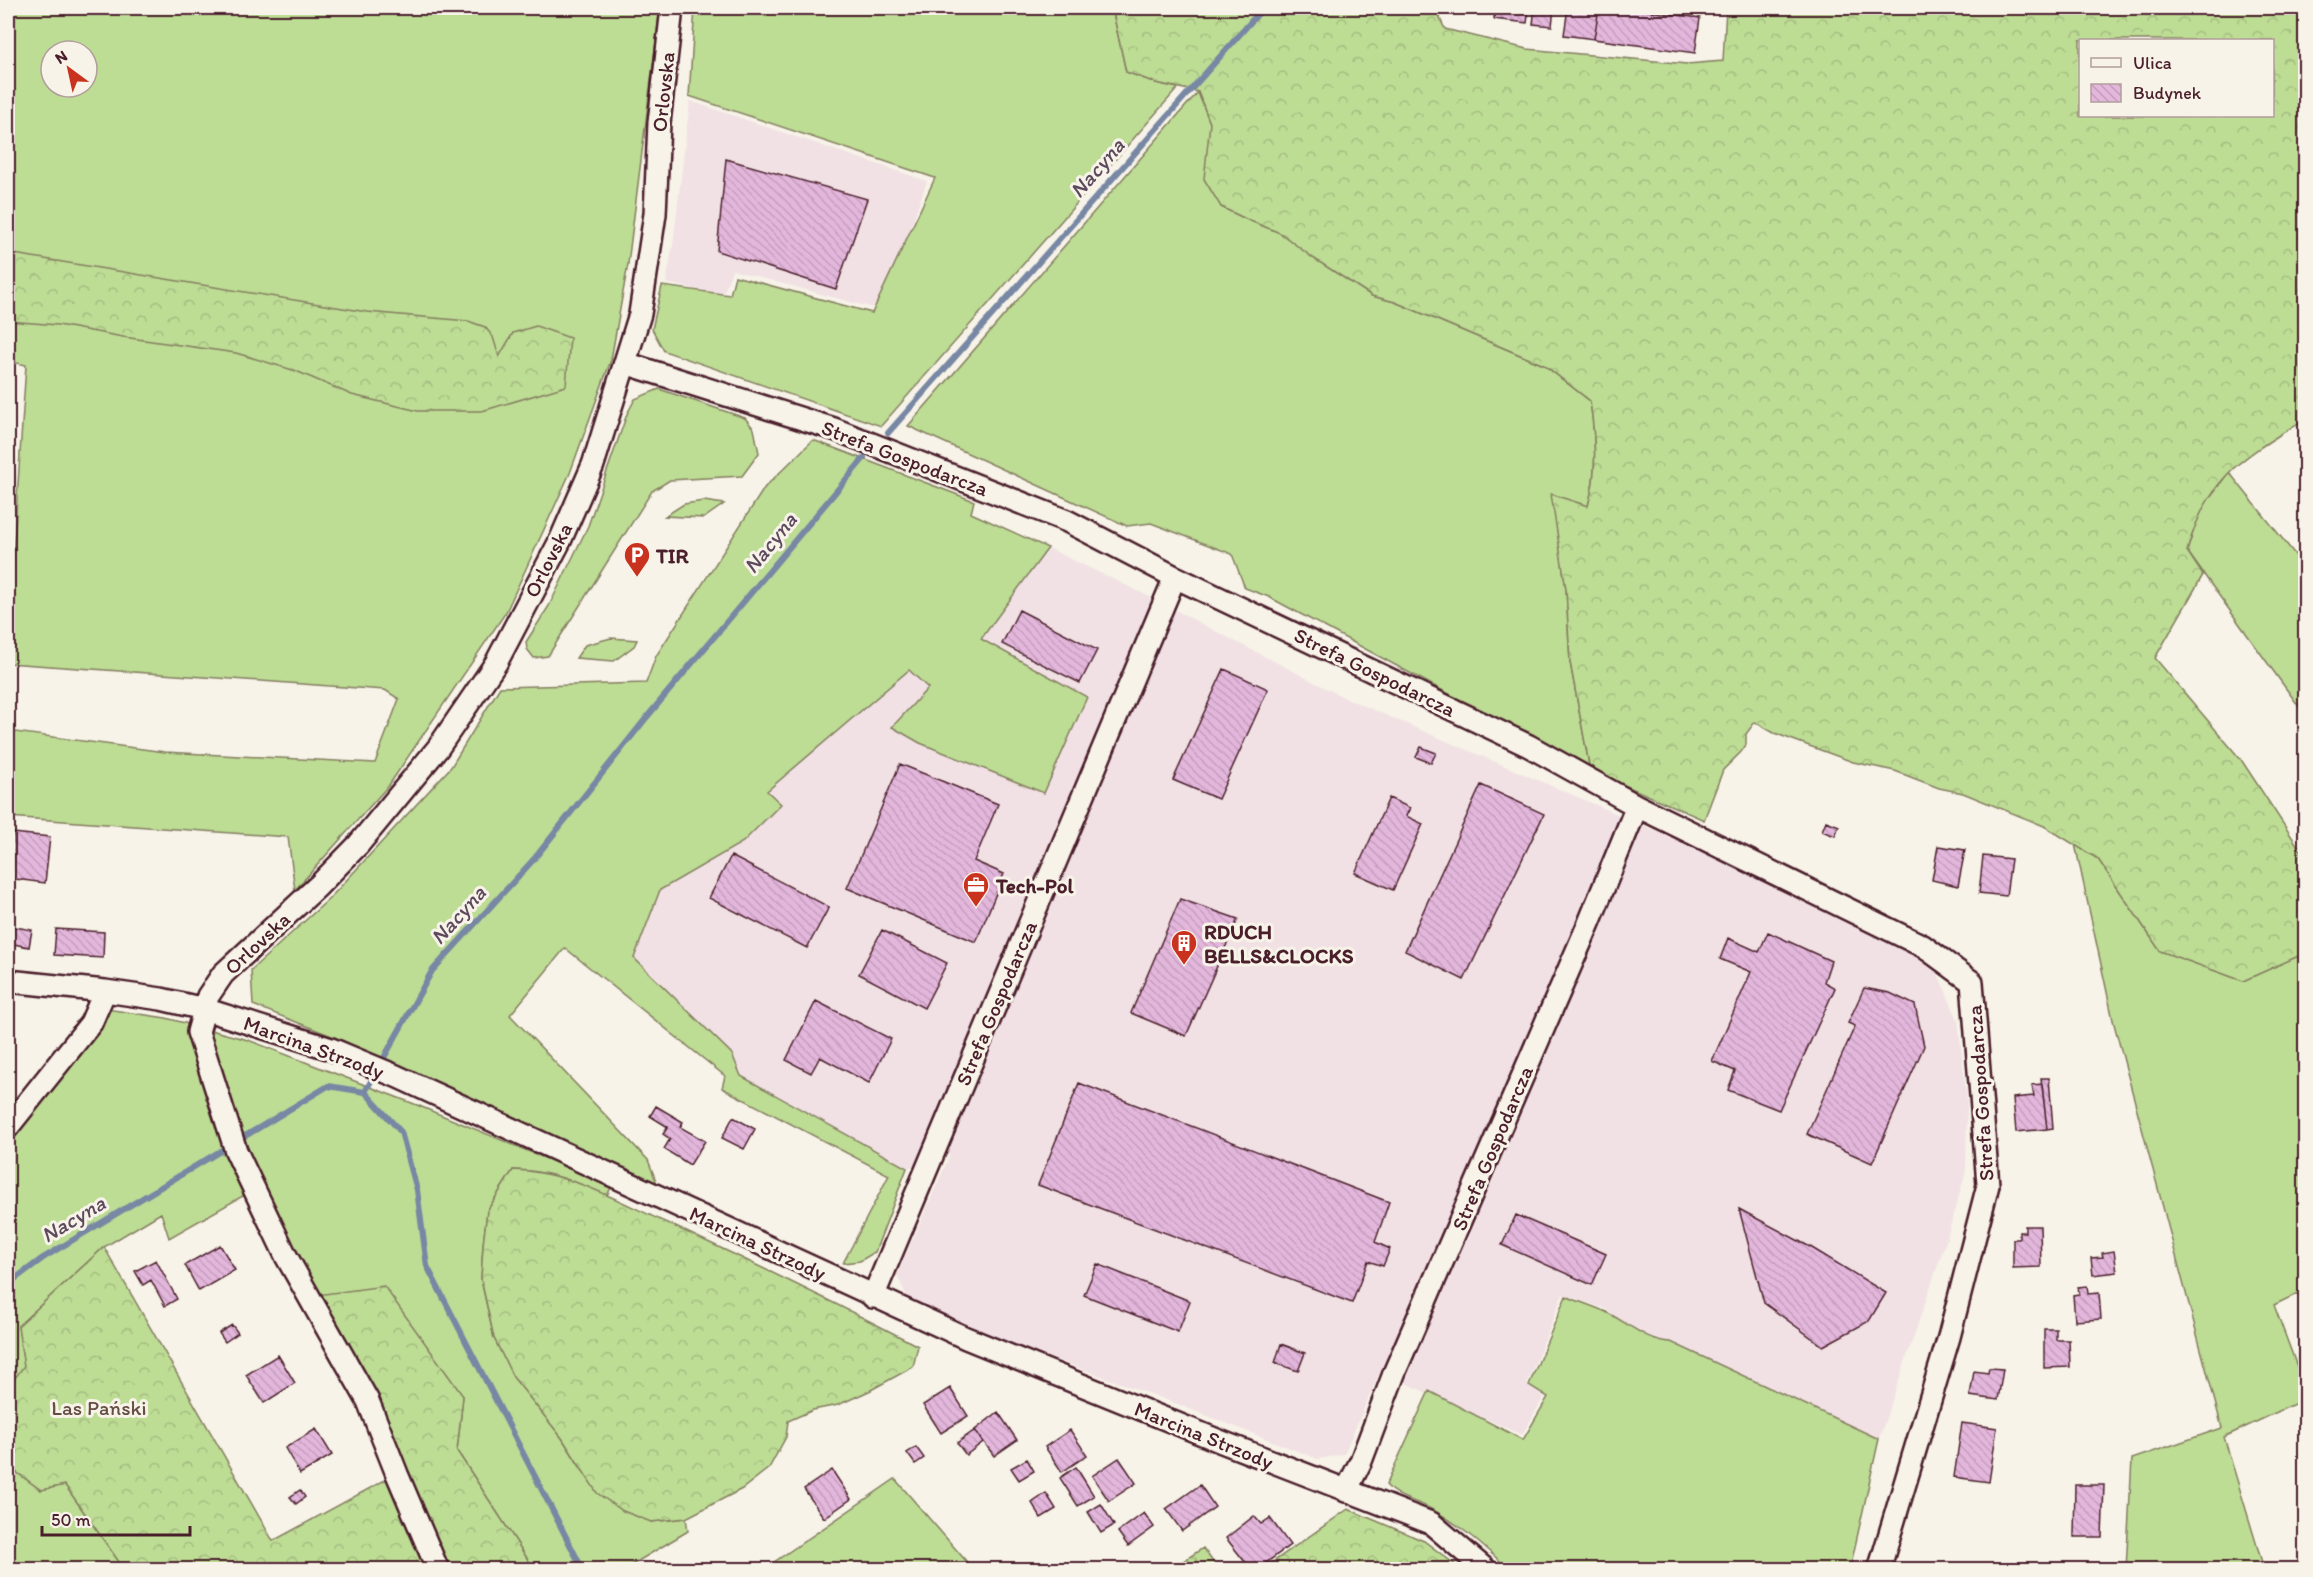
<svg xmlns="http://www.w3.org/2000/svg" width="2313" height="1577" font-family="Itim,sans-serif">
<style>
.built{fill:#f1e1e4}
.grass{fill:#bddc94;stroke:#847e60;stroke-width:1.5;fill-rule:evenodd}
.forest{fill:url(#forest-crowns);stroke:#847e60;stroke-width:1.5;fill-rule:evenodd}
.lines{fill:none;stroke-linecap:round;stroke-linejoin:round}
.stream{stroke:#7887a4;stroke-width:6}
.building{fill:url(#building-back-hatch);stroke:#4a1f2b;stroke-width:1.5}
.minor-casing{stroke:#4a1f2b;stroke-width:26}
.minor{stroke:#f7f3e8;stroke-width:21}
.labels{text-anchor:middle;dominant-baseline:central;stroke-width:6;stroke-linejoin:round;paint-order:stroke}
.street-label{font-size:21px;fill:#4a1f2b;stroke:#f7f3e8}
.poi-label{font-size:21px;font-weight:bold;fill:#4a1f2b;stroke:#f7f3e8;text-anchor:start}
.park-label{font-size:21px;fill:#674e45;stroke:#f7f3e8}
.water-label{font-size:22px;font-style:italic;fill:#5d4a5e;stroke:#f7f3e8}
</style>
<defs>
<pattern id="forest-crowns" width="20" height="18" patternUnits="userSpaceOnUse" patternTransform="scale(1.5)"><rect width="20" height="18" fill="#bddc94"/><path d="M2 6a3 3 0 1 1 6 0M12 15a3 3 0 1 1 6 0" fill="none" stroke="#a4bc80"/></pattern>
<pattern id="building-back-hatch" width="6" height="6" patternUnits="userSpaceOnUse" patternTransform="scale(1.5)"><rect width="6" height="6" fill="#e3b7dc"/><path d="M-1 5l2 2M0 0l6 6M5-1l2 2" fill="none" stroke="#c49dbd"/></pattern>
</defs>
<rect width="100%" height="100%" fill="#f7f3e8"/>
<filter id="ink" filterUnits="userSpaceOnUse"><feTurbulence type="fractalNoise" baseFrequency=".0167" numOctaves="2"/><feDisplacementMap in="SourceGraphic" scale="12" xChannelSelector="R" yChannelSelector="G"/><feConvolveMatrix kernelMatrix="1 2 1 2 8 2 1 2 1" color-interpolation-filters="sRGB"/></filter>
<g filter="url(#ink)">
<!-- built -->
<path class="built" d="M 690,101 L 927,181 L 901,255 L 873,308 L 732,270 L 723,295 L 666,283 L 673,245 Z
M 1048,548 L 1148,596 L 1341,696 L 1690,845 L 1934,965 L 1958,1020 L 1967,1101 L 1966,1171 L 1946,1241 L 1879,1439 L 1671,1342 L 1649,1339 L 1620,1323 L 1608,1310 L 1563,1294 L 1527,1384 L 1544,1397 L 1522,1435 L 1380,1372 L 1344,1454 L 1318,1459 L 1164,1399 L 1029,1350 L 909,1302 L 897,1275 L 950,1155 L 907,1168 L 741,1076 L 732,1054 L 634,958 L 660,890 L 743,842 L 781,805 L 767,791 L 909,670 L 928,688 L 892,727 L 1087,697 L 980,639 Z"/>
<!-- grass -->
<path class="grass" d="M 8,8 L 660,8 L 628,264 L 611,360 L 570,473 L 506,612 L 389,785 L 295,890 L 288,837 L 8,817 L 8,731 L 165,752 L 375,763 L 399,699 L 385,690 L 8,663 L 8,632 L 26,365 L 8,361 ZM 51,51 L 87,51 L 87,87 L 51,87 Z
M 695,8 L 1115,8 L 1114,17 L 1126,72 L 1156,83 L 1178,88 L 881,426 L 664,351 L 652,329 L 662,286 L 730,295 L 735,276 L 872,313 L 935,178 L 689,96 Z
M 1198,92 L 1210,123 L 1221,207 L 1248,220 L 1280,232 L 1313,258 L 1372,296 L 1395,302 L 1544,365 L 1590,401 C 1595,436 1598,472 1588,506 L 1552,495 L 1566,589 L 1570,662 L 1590,770 L 1269,597 L 1245,588 L 1232,554 L 1151,523 L 1127,526 L 908,426 Z
M 659,389 L 745,418 L 754,429 L 759,453 L 742,476 L 670,480 L 652,491 L 548,656 L 534,658 L 527,649 L 526,642 L 549,606 L 588,526 L 627,414 L 635,399 Z
M 813,440 L 974,501 L 971,513 L 1048,548 L 981,639 L 1087,697 L 1044,793 L 920,743 L 892,727 L 928,688 L 909,670 L 767,791 L 781,804 L 743,842 L 660,890 L 634,958 L 732,1054 L 741,1076 L 907,1168 L 875,1252 L 860,1261 L 843,1263 L 889,1175 L 722,1088 L 725,1076 L 565,948 L 510,1015 L 648,1160 L 663,1199 L 342,1040 L 253,1005 L 251,970 L 330,898 L 451,767 L 500,687 L 646,683 L 656,656 L 765,487 Z
M 2229,472 L 2305,567 L 2305,715 L 2187,551 L 2200,510 Z
M 704,501 L 724,504 L 704,518 L 665,516 L 684,504 Z
M 611,638 L 637,640 L 634,646 L 614,661 L 576,658 L 585,645 Z
M 2075,844 L 2098,859 L 2160,951 L 2243,981 L 2305,953 L 2305,1290 L 2274,1305 L 2305,1388 L 2305,1399 L 2224,1437 L 2264,1569 L 2126,1569 L 2132,1459 L 2222,1428 L 2113,1020 Z
M 106,1009 L 166,1018 L 248,1040 L 417,1105 L 612,1186 L 607,1195 C 574,1182 549,1170 513,1170 L 487,1211 L 483,1245 L 481,1280 L 494,1338 L 513,1376 L 562,1438 L 582,1470 L 651,1522 L 686,1518 L 688,1531 L 625,1569 L 534,1569 L 457,1451 L 463,1396 L 317,1295 L 262,1185 L 169,1238 L 161,1213 L 104,1247 L 18,1326 L 24,1367 L 8,1387 L 8,1141 Z
M 1566,1296 C 1579,1302 1593,1306 1606,1312 C 1628,1323 1646,1341 1671,1342 L 1879,1439 L 1850,1569 L 1509,1569 C 1485,1548 1460,1524 1431,1509 C 1415,1500 1398,1499 1386,1485 L 1429,1391 L 1523,1440 L 1548,1397 L 1529,1385 Z
M 8,1466 L 41,1490 L 65,1485 L 124,1569 L 8,1569 Z
M 895,1479 L 973,1569 L 764,1569 Z"/>
<!-- forest -->
<path class="forest" d="M 1115,8 L 1435,8 L 1445,29 L 1527,49 L 1687,64 L 1723,61 L 1726,8 L 1772,8 L 1791,13 L 1790,8 L 2305,8 L 2305,419 C 2243,458 2208,475 2187,551 L 2203,575 L 2155,658 L 2242,761 L 2305,857 L 2305,953 L 2243,981 L 2160,951 L 2098,859 L 2044,826 L 1963,793 L 1939,788 L 1895,771 L 1853,762 L 1774,733 L 1755,722 L 1746,734 L 1746,745 L 1741,752 L 1723,770 L 1704,820 L 1590,770 L 1570,662 L 1566,589 L 1551,494 L 1588,506 C 1598,472 1595,436 1590,401 L 1544,365 L 1395,302 L 1372,296 L 1313,258 L 1280,233 L 1248,220 L 1221,207 L 1204,179 L 1210,123 L 1198,92 L 1156,83 L 1126,72 L 1114,17 ZM 2080,40 L 2272,40 L 2272,116 L 2080,116 Z
M 8,253 L 367,312 L 468,321 L 485,327 L 493,337 L 499,357 L 513,333 L 536,326 L 570,338 L 566,386 L 482,411 L 418,411 L 352,395 L 296,371 L 236,353 L 123,337 L 58,325 L 8,321 Z
M 513,1170 C 568,1171 618,1201 667,1223 C 752,1262 835,1303 918,1346 L 913,1367 L 869,1391 L 838,1405 L 813,1410 L 788,1421 L 786,1437 L 769,1468 L 742,1489 L 686,1518 L 651,1522 L 623,1511 L 597,1493 L 562,1438 L 513,1377 L 494,1338 L 481,1279 L 483,1245 L 487,1211 Z
M 104,1247 L 273,1541 L 396,1474 L 309,1296 L 384,1286 L 463,1396 L 457,1451 L 534,1569 L 124,1569 L 65,1485 L 41,1490 L 8,1466 L 8,1387 L 24,1366 L 18,1326 Z
M 1348,1509 L 1424,1541 L 1461,1569 L 1263,1569 Z
M 1203,1548 L 1218,1569 L 1171,1569 Z"/>
<g class="lines">
<!-- stream -->
<path class="stream" d="M 888,433 L 1263,8
M 365,1092 L 432,971 L 534,859 L 647,717 L 864,458
M 365,1092 L 401,1132 L 417,1190 L 427,1266 L 583,1570
M 8,1284 L 43,1258 L 328,1086 L 365,1092"/>
</g>
<!-- building -->
<path class="building" d="M 1495,8 L 1529,8 L 1527,23 L 1494,19 Z
M 1535,8 L 1554,8 L 1552,26 L 1533,24 Z
M 1568,8 L 1599,8 L 1594,39 L 1564,35 Z
M 1599,8 L 1626,8 L 1700,18 L 1695,53 L 1594,39 Z
M 726,159 L 867,199 L 836,289 L 717,251 Z
M 1019,610 L 1097,650 L 1080,683 L 1002,644 Z
M 1224,669 L 1268,689 L 1218,799 L 1173,780 Z
M 1421,747 L 1436,753 L 1431,763 L 1416,757 Z
M 900,764 L 998,804 L 974,861 L 1004,874 L 976,942 L 847,888 Z
M 1481,785 L 1544,814 L 1464,980 L 1405,951 Z
M 1389,798 L 1410,808 L 1406,816 L 1423,824 L 1393,890 L 1355,873 Z
M 1826,821 L 1839,826 L 1835,836 L 1822,831 Z
M 13,833 L 50,837 L 45,883 L 8,878 Z
M 1938,846 L 1965,850 L 1958,886 L 1932,880 Z
M 731,856 L 829,907 L 807,948 L 709,898 Z
M 1983,856 L 2011,859 L 2006,896 L 1979,893 Z
M 1180,899 L 1238,919 L 1186,1036 L 1131,1013 Z
M 10,926 L 32,930 L 29,947 L 8,943 Z
M 56,929 L 104,932 L 103,958 L 54,955 Z
M 882,930 L 947,963 L 924,1008 L 859,974 Z
M 1768,932 L 1831,961 L 1824,982 L 1835,988 L 1779,1110 L 1728,1090 L 1735,1071 L 1712,1061 L 1751,972 L 1720,959 L 1728,938 L 1759,952 Z
M 1864,988 L 1890,993 L 1915,1005 L 1924,1046 L 1872,1163 L 1807,1134 L 1855,1026 L 1848,1023 Z
M 816,1001 L 891,1039 L 869,1083 L 820,1057 L 811,1073 L 786,1060 Z
M 2041,1078 L 2049,1078 L 2053,1128 L 2047,1129 Z
M 1079,1083 L 1389,1202 L 1375,1242 L 1390,1249 L 1383,1266 L 1368,1261 L 1352,1303 L 1038,1185 Z
M 2042,1084 L 2047,1129 L 2016,1132 L 2013,1098 L 2034,1096 L 2032,1085 Z
M 656,1106 L 683,1122 L 680,1127 L 705,1141 L 690,1165 L 664,1149 L 670,1139 L 663,1134 L 668,1127 L 650,1116 Z
M 733,1117 L 755,1129 L 744,1149 L 722,1138 Z
M 1739,1209 L 1812,1248 L 1886,1293 L 1869,1321 L 1823,1346 L 1764,1303 Z
M 1516,1215 L 1606,1254 L 1592,1285 L 1502,1245 Z
M 2025,1226 L 2040,1226 L 2041,1267 L 2013,1268 L 2013,1239 L 2019,1239 L 2019,1232 L 2025,1232 Z
M 220,1245 L 235,1270 L 199,1291 L 185,1265 Z
M 2114,1251 L 2117,1272 L 2093,1275 L 2091,1258 L 2103,1257 L 2102,1253 Z
M 156,1260 L 177,1299 L 165,1306 L 151,1280 L 143,1285 L 135,1271 Z
M 1097,1264 L 1190,1301 L 1178,1332 L 1084,1295 Z
M 2087,1286 L 2088,1294 L 2099,1293 L 2101,1319 L 2075,1321 L 2073,1295 L 2079,1294 L 2078,1287 Z
M 232,1325 L 238,1333 L 225,1342 L 219,1333 Z
M 2044,1329 L 2056,1329 L 2056,1340 L 2069,1340 L 2070,1367 L 2044,1368 Z
M 1281,1344 L 1305,1353 L 1298,1371 L 1275,1363 Z
M 278,1355 L 295,1383 L 264,1403 L 246,1375 Z
M 1989,1368 L 2003,1369 L 1998,1400 L 1970,1396 L 1974,1371 L 1988,1373 Z
M 950,1388 L 968,1416 L 941,1433 L 923,1405 Z
M 998,1412 L 1017,1440 L 994,1456 L 975,1430 Z
M 1962,1423 L 1997,1428 L 1989,1482 L 1954,1477 Z
M 316,1429 L 332,1455 L 300,1474 L 285,1448 Z
M 975,1430 L 983,1442 L 966,1455 L 957,1443 Z
M 1070,1430 L 1087,1455 L 1062,1472 L 1045,1447 Z
M 916,1447 L 924,1458 L 915,1464 L 907,1453 Z
M 1119,1458 L 1136,1483 L 1109,1501 L 1092,1476 Z
M 1027,1459 L 1034,1471 L 1019,1480 L 1011,1468 Z
M 1076,1467 L 1094,1496 L 1078,1506 L 1060,1478 Z
M 832,1470 L 851,1499 L 824,1518 L 804,1489 Z
M 1200,1485 L 1215,1507 L 1182,1531 L 1166,1509 Z
M 2075,1485 L 2104,1485 L 2102,1537 L 2074,1537 Z
M 300,1490 L 305,1497 L 296,1504 L 290,1497 Z
M 1046,1493 L 1056,1509 L 1041,1518 L 1032,1503 Z
M 1101,1504 L 1114,1525 L 1101,1533 L 1088,1512 Z
M 1144,1513 L 1154,1527 L 1128,1546 L 1118,1532 Z
M 1254,1516 L 1261,1524 L 1270,1518 L 1290,1545 L 1258,1569 L 1254,1563 L 1249,1567 L 1226,1538 Z"/>
<g class="lines">
<!-- minor casing -->
<g class="minor-casing">
<path id="minor" d="M 625,363 L 834,429 L 1067,521 L 1175,577 L 1529,746 L 1637,806 L 1923,946 L 1972,982 L 1988,1185 L 1949,1337 L 1879,1570
M 8,981 L 105,991 L 161,999 L 204,1009 L 331,1049 L 396,1076 L 966,1338 L 1222,1442 L 1431,1523 L 1486,1570
M 8,1127 L 91,1023 L 105,991
M 873,1297 L 1175,577
M 1346,1491 L 1361,1461 L 1395,1371 L 1589,923 L 1637,806
M 438,1570 L 397,1474 L 368,1401 L 286,1256 L 236,1151 L 198,1032 L 208,996 L 223,974 L 318,886 L 358,845 L 438,748 L 496,663 L 560,541 L 593,465 L 640,314 L 655,214 L 659,123 L 672,8"/>
</g>
<!-- minor -->
<use href="#minor" class="minor"/>
</g>
</g>
<!-- icons -->
<defs>
<g id="parking-pin" transform="scale(1.35)"><path d="M0 17L-7.5 6A9.5 9.5 0 1 1 7.5 6Z" fill="#c8321e" stroke="#f7f3e8"/><path d="M-3.5-5.5H1a3.5 3.5 0 0 1 0 7H-1V5.5H-3.5ZM-1-3.4V-.6H.8a1.4 1.4 0 0 0 0-2.8Z" fill="#fff"/></g>
<g id="office-pin" transform="scale(1.35)"><path d="M0 17L-7.5 6A9.5 9.5 0 1 1 7.5 6Z" fill="#c8321e" stroke="#f7f3e8"/><path d="M-6-3h4V-5.5h4V-3h4V5H-6ZM-1-4.5V-3h2v-1.5ZM-6 0V1H6V0Z" fill="#fff"/></g>
<g id="building-pin" transform="scale(1.35)"><path d="M0 17L-7.5 6A9.5 9.5 0 1 1 7.5 6Z" fill="#c8321e" stroke="#f7f3e8"/><path d="M-4-6H4V6H1V3H-1V6H-4ZM-2.5-4.3h1.7v1.8h-1.7ZM.8-4.3h1.7v1.8H.8ZM-2.5-1h1.7V.8h-1.7ZM.8-1h1.7V.8H.8Z" fill="#fff"/></g>
</defs>
<g fill-rule="evenodd">
<use href="#parking-pin" x="637" y="555"/>
<use href="#office-pin" x="976" y="885"/>
<use href="#building-pin" x="1184" y="943"/>
</g>
<g class="labels">
<!-- street labels -->
<g class="street-label">
<text transform="translate(663 92) rotate(-84)">Orlovska</text>
<text transform="translate(905 458) rotate(21)">Strefa Gospodarcza</text>
<text transform="translate(548 560) rotate(-63)">Orlovska</text>
<text transform="translate(1375 672) rotate(26)">Strefa Gospodarcza</text>
<text transform="translate(257 943) rotate(-43)">Orlovska</text>
<text transform="translate(996 1003) rotate(-67)">Strefa Gospodarcza</text>
<text transform="translate(314 1047) rotate(20)">Marcina Strzody</text>
<text transform="translate(1980 1093) rotate(-94)">Strefa Gospodarcza</text>
<text transform="translate(1492 1148) rotate(-67)">Strefa Gospodarcza</text>
<text transform="translate(758 1243) rotate(25)">Marcina Strzody</text>
<text transform="translate(1204 1435) rotate(22)">Marcina Strzody</text>
</g>
<!-- poi labels -->
<g class="poi-label">
<text x="656" y="555">TIR</text>
<text x="996" y="885">Tech-Pol</text>
<text x="1204" y="931">RDUCH<tspan x="1204" dy="24">BELLS&amp;CLOCKS</tspan></text>
</g>
<!-- park labels -->
<g class="park-label">
<text x="99" y="1407">Las Pański</text>
</g>
<!-- water labels -->
<g class="water-label">
<text transform="translate(1097 168) rotate(-49)">Nacyna</text>
<text transform="translate(770 543) rotate(-51)">Nacyna</text>
<text transform="translate(458 915) rotate(-48)">Nacyna</text>
<text transform="translate(73 1219) rotate(-31)">Nacyna</text>
</g>
</g>
<!-- margin -->
<rect width="2313" height="1577" fill="none" stroke="#f7f3e8" stroke-width="30"/>
<rect x="15" y="15" width="2283" height="1547" fill="none" stroke="#4a1f2b" stroke-width="2" filter="url(#ink)"/>
<!-- legend -->
<rect x="2079" y="39" width="195" height="78" fill="#f7f3e8" stroke="#b29e9c" stroke-width="1.5"/>
<rect x="2091" y="58" width="30" height="9" fill="#f7f3e8" stroke="#b29e9c" stroke-width="1.5"/>
<text x="2133" y="69" font-size="18" fill="#4a1f2b">Ulica</text>
<rect x="2091" y="84" width="30" height="18" fill="url(#building-back-hatch)" stroke="#b29e9c" stroke-width="1.5"/>
<text x="2133" y="99" font-size="18" fill="#4a1f2b">Budynek</text>
<!-- north arrow -->
<g transform="translate(69 69) rotate(327)"><circle r="28" fill="#f7f3e8" stroke="#b29e9c" stroke-width="1.5"/>
<path d="M0-4.5L10 22L0 15L-10 22Z" fill="#c8321e"/>
<text y="-9" font-size="16" font-weight="bold" text-anchor="middle" fill="#4a1f2b">N</text>
</g>
<!-- scale -->
<path d="M42 1526v9h148v-9" fill="none" stroke="#4a1f2b" stroke-width="3"/>
<text x="51" y="1526" font-size="18" fill="#4a1f2b" stroke="#f7f3e8" stroke-width="4.5" paint-order="stroke">50 m</text>
</svg>
